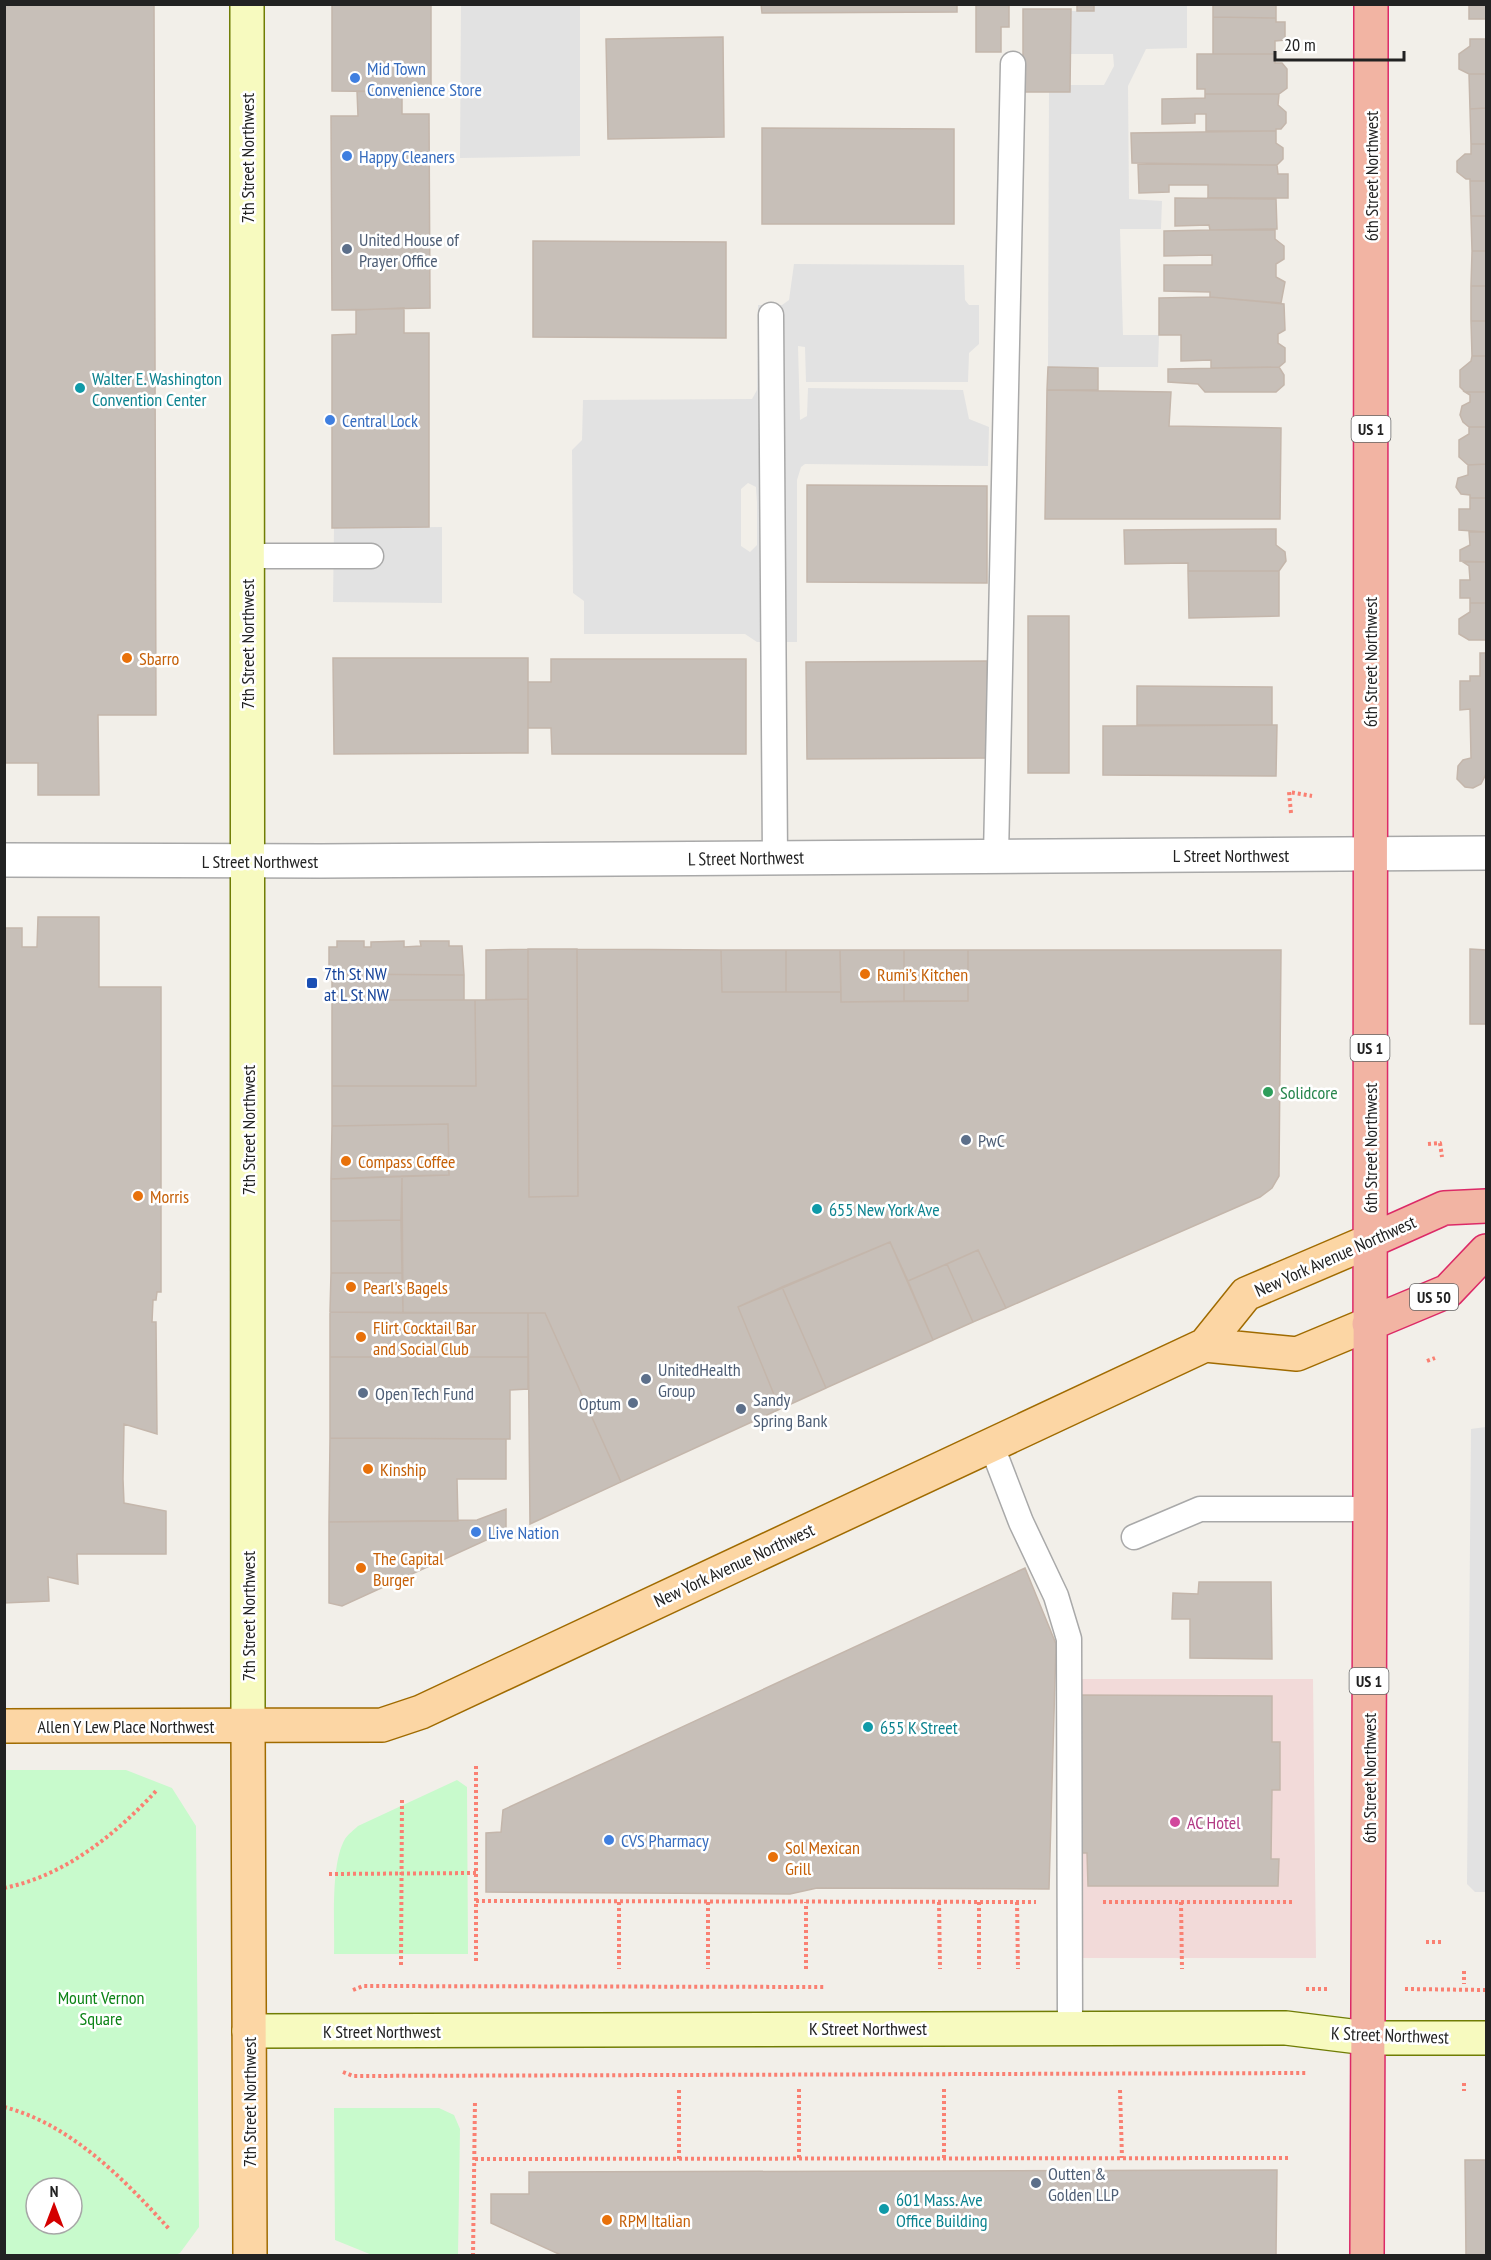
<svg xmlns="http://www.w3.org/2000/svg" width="1491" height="2260" font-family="'PT Sans Narrow',sans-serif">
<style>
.commercial{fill:#f2dad9}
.park{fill:#c8facc;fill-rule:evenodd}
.parking{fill:#e2e2e2;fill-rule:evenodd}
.building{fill:#c7bfb8;stroke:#c4b6ab;stroke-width:1.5}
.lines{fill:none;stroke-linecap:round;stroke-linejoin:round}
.service-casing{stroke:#a9a9a9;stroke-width:27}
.tertiary-casing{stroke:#a9a9a9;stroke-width:36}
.secondary-casing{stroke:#707d05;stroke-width:36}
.primary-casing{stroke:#a06b00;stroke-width:36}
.trunk-casing{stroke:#dc2a67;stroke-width:36}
.path{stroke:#fa8072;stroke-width:4;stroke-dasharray:3 3;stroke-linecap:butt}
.service{stroke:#fff;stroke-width:24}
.tertiary{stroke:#fff;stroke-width:33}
.secondary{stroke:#f7fabf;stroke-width:33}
.primary{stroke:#fcd6a4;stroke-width:33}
.trunk{stroke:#f2b4a3;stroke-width:33}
.shop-dot{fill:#3f7fe0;stroke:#fff;stroke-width:2}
.service-dot{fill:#5c6f8a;stroke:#fff;stroke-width:2}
.culture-dot{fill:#0f9aa8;stroke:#fff;stroke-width:2}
.food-dot{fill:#e8710a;stroke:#fff;stroke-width:2}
.transit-dot{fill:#1a4fb4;stroke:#fff;stroke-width:2}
.leisure-dot{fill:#2e9e5b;stroke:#fff;stroke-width:2}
.hotel-dot{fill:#d1479c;stroke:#fff;stroke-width:2}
.labels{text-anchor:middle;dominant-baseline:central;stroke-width:5;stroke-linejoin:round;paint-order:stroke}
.shield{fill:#fff;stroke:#646464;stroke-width:1.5}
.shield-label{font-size:16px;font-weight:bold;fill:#222}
.shop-label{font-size:18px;fill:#366cbe;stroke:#fff;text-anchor:start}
.street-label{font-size:18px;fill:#222;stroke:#fff}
.service-label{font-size:18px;fill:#4e5e75;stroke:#fff;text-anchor:start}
.culture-label{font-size:18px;fill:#0d838f;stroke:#fff;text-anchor:start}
.food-label{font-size:18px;fill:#c56008;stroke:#fff;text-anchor:start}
.transit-label{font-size:18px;fill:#164399;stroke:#fff;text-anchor:start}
.leisure-label{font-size:18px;fill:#27864d;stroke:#fff;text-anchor:start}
.hotel-label{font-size:18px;fill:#b23c85;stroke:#fff;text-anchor:start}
.park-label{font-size:18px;fill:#0c8416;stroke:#fff}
</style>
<rect width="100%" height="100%" fill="#f2efe9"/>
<!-- commercial -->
<path class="commercial" d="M 1062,1679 L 1313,1679 L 1316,1958 L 1057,1958 Z"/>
<!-- park -->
<path class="park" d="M 126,1770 L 172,1788 L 196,1826 L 199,2227 L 180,2253 L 175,2255 L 5,2255 L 5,1770 ZM 36,2188 L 72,2188 L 72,2224 L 36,2224 Z
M 457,1780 L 467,1787 L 468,1954 L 334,1954 C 335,1924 330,1865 345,1839 C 348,1834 354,1830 358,1826 Z
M 334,2108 L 439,2108 L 454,2115 L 460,2129 L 458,2255 L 372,2255 L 335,2240 Z"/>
<!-- parking -->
<path class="parking" d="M 461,5 L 580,5 L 580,156 L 460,158 Z
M 1094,5 L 1187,5 L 1187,48 L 1146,49 L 1128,86 L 1129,199 L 1162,201 L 1161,229 L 1120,229 L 1123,335 L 1159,335 L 1158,367 L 1048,367 L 1049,92 L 1070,92 L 1070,85 L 1104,85 L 1114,66 L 1113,54 L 1071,54 L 1071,11 L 1094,11 Z
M 794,264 L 964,265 L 965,300 L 969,305 L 979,305 L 979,344 L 969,353 L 968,382 L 806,382 L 805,347 L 798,346 L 800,420 L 807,416 L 808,388 L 963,390 L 969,419 L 989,427 L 988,466 L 805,464 L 801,467 L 797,480 L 797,642 L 757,642 L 745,634 L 584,634 L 584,601 L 573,593 L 572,450 L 582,440 L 583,400 L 752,399 L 757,390 L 758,305 L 782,305 L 789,300 ZM 748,483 L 756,487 L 757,502 L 757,545 L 750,552 L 741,546 L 741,489 Z
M 442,527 L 442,603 L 333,602 L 334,528 Z
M 1486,1427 L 1486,1892 L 1475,1892 L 1467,1884 L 1471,1429 Z"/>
<!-- building -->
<path class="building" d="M 4,4 L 154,4 L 156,715 L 98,715 L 99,795 L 38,795 L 38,763 L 5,763 L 4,773 Z
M 332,4 L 431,4 L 431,92 L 332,91 Z
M 761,4 L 957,4 L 957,12 L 762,13 Z
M 976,4 L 1009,4 L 1009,27 L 1001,27 L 1001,52 L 976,52 Z
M 1077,4 L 1094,4 L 1094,11 L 1077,11 Z
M 1213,4 L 1276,4 L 1276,18 L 1213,17 Z
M 1469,4 L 1486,4 L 1486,19 L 1469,19 Z
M 1023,9 L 1071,9 L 1070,92 L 1023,92 Z
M 1213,17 L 1276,18 L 1276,22 L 1285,22 L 1285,40 L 1275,41 L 1275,54 L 1213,54 Z
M 723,37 L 724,137 L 608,139 L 606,39 Z
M 1470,39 L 1486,39 L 1486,74 L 1469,74 L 1459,69 L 1459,54 L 1470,46 Z
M 1197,54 L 1275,54 L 1275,63 L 1282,63 L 1287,69 L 1287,88 L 1279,94 L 1205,94 L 1205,89 L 1197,89 Z
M 1469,74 L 1486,74 L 1486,108 L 1470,109 Z
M 357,91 L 402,92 L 402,114 L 429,114 L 430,308 L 332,310 L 331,116 L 358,116 Z
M 1205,94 L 1279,94 L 1278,105 L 1286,112 L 1286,123 L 1281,129 L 1276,129 L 1276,131 L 1206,131 L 1206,114 L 1195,114 L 1195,123 L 1162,124 L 1162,99 L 1205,98 Z
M 1486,108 L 1486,144 L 1471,144 L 1470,109 Z
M 762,128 L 954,129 L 954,224 L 762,224 Z
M 1276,131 L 1276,143 L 1283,148 L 1283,159 L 1277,165 L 1132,163 L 1131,133 Z
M 1471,144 L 1486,144 L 1486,181 L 1470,181 L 1470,179 L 1466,179 L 1457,172 L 1457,161 L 1465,154 L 1471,154 Z
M 1138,164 L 1277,165 L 1278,174 L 1288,174 L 1288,198 L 1208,198 L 1208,185 L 1169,185 L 1169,192 L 1139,193 Z
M 1470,181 L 1486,181 L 1486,216 L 1471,216 Z
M 1175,198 L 1276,199 L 1277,229 L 1210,230 L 1209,225 L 1175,226 Z
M 1471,216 L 1486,216 L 1486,251 L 1472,251 Z
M 1210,230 L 1275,230 L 1275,239 L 1284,246 L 1284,259 L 1276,264 L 1276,277 L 1285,282 L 1281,303 L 1210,297 L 1210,292 L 1164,291 L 1164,265 L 1212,265 L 1212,255 L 1164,256 L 1164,231 Z
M 533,241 L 726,242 L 726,338 L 533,337 Z
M 1472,251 L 1486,251 L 1486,286 L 1471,286 Z
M 1471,286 L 1486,286 L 1486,321 L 1471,321 Z
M 1210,297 L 1284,304 L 1285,330 L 1278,334 L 1278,343 L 1285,348 L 1285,362 L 1279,367 L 1211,368 L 1211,360 L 1181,361 L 1181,335 L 1159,335 L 1159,298 Z
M 404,308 L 404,333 L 429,333 L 429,527 L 332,528 L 332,335 L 356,334 L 356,310 Z
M 1471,321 L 1486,321 L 1486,356 L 1472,356 Z
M 1472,356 L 1486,356 L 1486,392 L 1465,392 L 1460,387 L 1460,370 L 1471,361 Z
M 1048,367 L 1098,368 L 1098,390 L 1047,390 Z
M 1279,367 L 1284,375 L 1284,385 L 1276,392 L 1205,392 L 1198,384 L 1168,382 L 1168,369 Z
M 1047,390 L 1171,392 L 1169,426 L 1281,428 L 1280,519 L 1045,519 Z
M 1465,392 L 1486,392 L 1486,427 L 1469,427 L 1463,422 L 1460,415 L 1462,406 L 1470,402 L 1470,395 Z
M 1469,427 L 1486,427 L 1486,464 L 1468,465 L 1459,457 L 1459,440 L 1469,434 Z
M 1486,464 L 1486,498 L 1470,498 L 1470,495 L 1461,494 L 1456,487 L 1458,478 L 1468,475 L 1468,465 Z
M 807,485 L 987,486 L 987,583 L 807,582 Z
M 1470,498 L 1486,498 L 1486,532 L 1459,530 L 1459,509 L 1470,509 Z
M 1276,529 L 1276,545 L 1285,552 L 1286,561 L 1279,571 L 1188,571 L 1188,563 L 1125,564 L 1124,530 Z
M 1469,532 L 1486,532 L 1486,562 L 1460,561 L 1460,550 L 1470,545 Z
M 1463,562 L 1486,562 L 1486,603 L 1470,603 L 1470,598 L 1460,598 L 1460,580 L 1470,580 L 1469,566 Z
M 1188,571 L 1279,571 L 1279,616 L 1189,618 Z
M 1470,603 L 1486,603 L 1486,640 L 1469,640 L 1459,634 L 1459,619 L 1470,612 Z
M 1028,616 L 1069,616 L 1069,773 L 1028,773 Z
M 1480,653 L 1486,653 L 1486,774 L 1481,784 L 1473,788 L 1465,787 L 1457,779 L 1458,766 L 1463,760 L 1471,758 L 1470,709 L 1460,710 L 1460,681 L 1470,681 L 1470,676 L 1480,676 Z
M 333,658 L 528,658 L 528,753 L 334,754 Z
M 551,659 L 746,659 L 746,754 L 552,754 L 551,728 L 528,728 L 528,682 L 551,682 Z
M 987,661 L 987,758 L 807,759 L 806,662 Z
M 1137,686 L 1272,687 L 1272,725 L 1137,725 Z
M 1277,725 L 1276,776 L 1103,775 L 1103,726 Z
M 38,917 L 99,917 L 99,987 L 161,987 L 161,1292 L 157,1292 L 156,1300 L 153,1300 L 152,1322 L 156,1322 L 157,1434 L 124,1424 L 123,1479 L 124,1503 L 166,1511 L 166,1554 L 77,1554 L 78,1584 L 48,1577 L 49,1601 L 4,1603 L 4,928 L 22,928 L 22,947 L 37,947 Z
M 337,941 L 364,941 L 364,947 L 371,947 L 371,942 L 404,941 L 404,947 L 421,946 L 420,941 L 449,941 L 449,946 L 462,946 L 464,975 L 329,974 L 329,947 L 337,947 Z
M 528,949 L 528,999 L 486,1000 L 486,950 Z
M 528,949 L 577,949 L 578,1196 L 529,1197 Z
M 577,949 L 721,950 L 722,992 L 841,992 L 841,1002 L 968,1001 L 968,950 L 1281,950 L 1279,1176 L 1272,1188 L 1260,1197 L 1006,1308 L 978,1250 L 908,1281 L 890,1242 L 738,1307 L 780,1409 L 621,1482 L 545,1313 L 403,1313 L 402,1176 L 449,1175 L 448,1124 L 332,1126 L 332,1086 L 476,1086 L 475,1000 L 528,999 L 529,1197 L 578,1196 Z
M 1470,949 L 1486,950 L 1486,1024 L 1470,1024 Z
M 721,950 L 786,950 L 786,992 L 722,992 Z
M 786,950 L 840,950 L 841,992 L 786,992 Z
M 840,950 L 904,950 L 904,1001 L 841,1002 Z
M 904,950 L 968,950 L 968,1001 L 904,1001 Z
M 332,974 L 464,975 L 464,1000 L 332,1000 Z
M 332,1000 L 475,1000 L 476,1086 L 332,1086 Z
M 448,1124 L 449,1175 L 331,1179 L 332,1126 Z
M 402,1176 L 401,1220 L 331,1221 L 331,1179 Z
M 401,1220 L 402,1273 L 331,1273 L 331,1221 Z
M 890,1242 L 933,1340 L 826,1388 L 782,1287 Z
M 978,1250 L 1006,1308 L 973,1322 L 947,1264 Z
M 947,1264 L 973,1322 L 933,1340 L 908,1281 Z
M 331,1273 L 402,1273 L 403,1313 L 330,1312 Z
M 782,1287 L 826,1388 L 780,1409 L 738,1307 Z
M 330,1312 L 528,1313 L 528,1357 L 330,1357 Z
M 528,1313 L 545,1313 L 621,1482 L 530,1524 Z
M 330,1357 L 528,1357 L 528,1389 L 510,1390 L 510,1439 L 330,1438 Z
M 330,1438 L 506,1439 L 506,1479 L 457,1479 L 458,1521 L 329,1522 Z
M 506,1509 L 506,1531 L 342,1606 L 329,1603 L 329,1522 L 477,1520 Z
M 1025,1568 L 1056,1644 L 1049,1889 L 817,1888 L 790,1894 L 486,1892 L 486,1833 L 501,1832 L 503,1810 Z
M 1199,1582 L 1271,1582 L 1272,1659 L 1190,1658 L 1190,1619 L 1172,1619 L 1173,1593 L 1198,1594 Z
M 1078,1695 L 1272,1696 L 1272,1742 L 1280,1742 L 1280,1790 L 1272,1790 L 1271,1859 L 1279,1859 L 1278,1886 L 1088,1886 L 1087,1853 L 1078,1853 Z
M 1465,2160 L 1486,2160 L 1486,2256 L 1466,2256 Z
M 1277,2170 L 1276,2256 L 563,2256 L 491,2223 L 491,2194 L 529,2194 L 529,2172 Z"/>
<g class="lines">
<!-- service casing -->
<g class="service-casing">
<path id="service" d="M 771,315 L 775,858
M 248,556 L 371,556
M 996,856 L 1013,64
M 991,1444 L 1021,1522 L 1056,1596 L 1069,1639 L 1070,2027
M 1134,1537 L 1200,1509 L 1370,1509"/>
</g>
<!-- tertiary casing -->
<g class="tertiary-casing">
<path id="tertiary" d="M 4,860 L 321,861 L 1486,853"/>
</g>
<!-- secondary casing -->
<g class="secondary-casing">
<path id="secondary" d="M 247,4 L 248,1726
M 249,2031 L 1286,2028 L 1367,2038 L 1486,2038"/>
</g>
<!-- primary casing -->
<g class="primary-casing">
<path id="primary" d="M 1205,1345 L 1297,1354 L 1369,1324
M 4,1726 L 382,1725 L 421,1712 L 1205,1345 L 1246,1294 L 1370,1241
M 248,1726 L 250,2256"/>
</g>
<!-- trunk casing -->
<g class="trunk-casing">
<path id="trunk" d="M 1370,1241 L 1444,1208 L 1486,1206
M 1369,1324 L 1448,1291 L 1486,1251
M 1367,2256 L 1370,1509 L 1371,4"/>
</g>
<!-- path -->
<path class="path" d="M 1291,813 L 1289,792 L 1312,796
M 1428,1144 L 1440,1143 L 1442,1157
M 1427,1361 L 1435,1358
M 476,1766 L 476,1964
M 329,1874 L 476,1873
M 4,1888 C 65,1876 116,1834 157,1790
M 476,1901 L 1036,1902
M 619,1902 L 619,1969
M 708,1902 L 708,1969
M 939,1902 L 940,1969
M 979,1902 L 979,1969
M 1017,1902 L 1018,1969
M 1103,1902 L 1293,1902
M 1181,1902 L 1182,1969
M 1426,1942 L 1443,1942
M 401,1965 L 402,1799
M 806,1969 L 806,1902
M 1464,1971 L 1464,1984
M 1306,1989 L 1329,1989
M 1405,1989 L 1486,1990
M 353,1990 L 363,1986 L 825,1987
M 343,2072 L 353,2076 L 1307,2073
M 1464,2083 L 1464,2091
M 799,2089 L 799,2159
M 944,2089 L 944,2159
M 1120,2090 L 1122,2158
M 4,2107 C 71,2124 126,2181 170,2230
M 475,2159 L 1288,2158
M 679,2159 L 679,2089
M 473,2256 L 475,2100"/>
<!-- service -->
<use href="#service" class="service"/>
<!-- tertiary -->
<use href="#tertiary" class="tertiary"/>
<!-- secondary -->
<use href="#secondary" class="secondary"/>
<!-- primary -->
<use href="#primary" class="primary"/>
<!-- trunk -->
<use href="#trunk" class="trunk"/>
</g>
<!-- markers -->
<g class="shop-dot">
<circle cx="355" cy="78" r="6"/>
<circle cx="347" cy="156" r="6"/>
<circle cx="330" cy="420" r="6"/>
<circle cx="476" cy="1532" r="6"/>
<circle cx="609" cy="1840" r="6"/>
</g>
<g class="service-dot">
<circle cx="347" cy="249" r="6"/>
<circle cx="966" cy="1140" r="6"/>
<circle cx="646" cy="1379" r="6"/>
<circle cx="363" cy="1393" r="6"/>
<circle cx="633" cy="1403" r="6"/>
<circle cx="741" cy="1409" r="6"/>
<circle cx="1036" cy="2183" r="6"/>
</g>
<g class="culture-dot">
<circle cx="80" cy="388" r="6"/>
<circle cx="817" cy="1209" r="6"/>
<circle cx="868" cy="1727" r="6"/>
<circle cx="884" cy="2209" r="6"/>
</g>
<g class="food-dot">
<circle cx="127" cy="658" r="6"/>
<circle cx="865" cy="974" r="6"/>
<circle cx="346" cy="1161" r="6"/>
<circle cx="138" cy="1196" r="6"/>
<circle cx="351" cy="1287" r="6"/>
<circle cx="361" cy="1337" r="6"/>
<circle cx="368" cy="1469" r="6"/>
<circle cx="361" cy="1568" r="6"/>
<circle cx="773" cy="1857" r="6"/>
<circle cx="607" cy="2220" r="6"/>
</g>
<rect class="transit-dot" x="306" y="977" width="12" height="12" rx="3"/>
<circle class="leisure-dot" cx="1268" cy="1092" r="6"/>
<circle class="hotel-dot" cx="1175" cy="1822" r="6"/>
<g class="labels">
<!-- shield labels -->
<g class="shield">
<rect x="1351.5" y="416" width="39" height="26" rx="4.5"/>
<rect x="1350.5" y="1035" width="39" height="26" rx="4.5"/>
<rect x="1410" y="1284" width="48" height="26" rx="4.5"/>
<rect x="1349.5" y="1668" width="39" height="26" rx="4.5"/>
</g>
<g class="shield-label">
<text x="1371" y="429">US 1</text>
<text x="1370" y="1048">US 1</text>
<text x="1434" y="1297">US 50</text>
<text x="1369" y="1681">US 1</text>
</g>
<!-- shop labels -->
<g class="shop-label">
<text x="367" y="68">Mid Town<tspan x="367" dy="21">Convenience Store</tspan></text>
<text x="359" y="156">Happy Cleaners</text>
<text x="342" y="420">Central Lock</text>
<text x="488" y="1532">Live Nation</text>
<text x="621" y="1840">CVS Pharmacy</text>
</g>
<!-- street labels -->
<g class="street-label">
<text transform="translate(247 158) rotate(-90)">7th Street Northwest</text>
<text transform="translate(1371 176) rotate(-90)">6th Street Northwest</text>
<text transform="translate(247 644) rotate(-90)">7th Street Northwest</text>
<text transform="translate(1370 662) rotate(-90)">6th Street Northwest</text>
<text x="1231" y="855">L Street Northwest</text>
<text transform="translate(746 858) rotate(-1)">L Street Northwest</text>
<text x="260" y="861">L Street Northwest</text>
<text transform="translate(248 1130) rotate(-90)">7th Street Northwest</text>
<text transform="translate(1370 1148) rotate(-90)">6th Street Northwest</text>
<text transform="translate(1335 1256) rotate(-24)">New York Avenue Northwest</text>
<text transform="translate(734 1565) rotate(-25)">New York Avenue Northwest</text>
<text transform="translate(248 1616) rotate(-90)">7th Street Northwest</text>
<text x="126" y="1726">Allen Y Lew Place Northwest</text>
<text transform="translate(1369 1778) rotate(-90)">6th Street Northwest</text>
<text x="868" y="2028">K Street Northwest</text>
<text x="382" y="2031">K Street Northwest</text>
<text transform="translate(1390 2035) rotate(2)">K Street Northwest</text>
<text transform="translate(249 2102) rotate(-90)">7th Street Northwest</text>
</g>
<!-- service labels -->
<g class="service-label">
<text x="359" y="239">United House of<tspan x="359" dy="21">Prayer Office</tspan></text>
<text x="978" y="1140">PwC</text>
<text x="658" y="1369">UnitedHealth<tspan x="658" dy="21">Group</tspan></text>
<text x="375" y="1393">Open Tech Fund</text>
<text x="753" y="1399">Sandy<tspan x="753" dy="21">Spring Bank</tspan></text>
<text x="621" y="1403" text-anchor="end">Optum</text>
<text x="1048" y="2173">Outten &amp;<tspan x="1048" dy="21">Golden LLP</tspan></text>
</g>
<!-- culture labels -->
<g class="culture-label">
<text x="92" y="378">Walter E. Washington<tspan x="92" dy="21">Convention Center</tspan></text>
<text x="829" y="1209">655 New York Ave</text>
<text x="880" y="1727">655 K Street</text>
<text x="896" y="2199">601 Mass. Ave<tspan x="896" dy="21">Office Building</tspan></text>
</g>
<!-- food labels -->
<g class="food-label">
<text x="139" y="658">Sbarro</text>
<text x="877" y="974">Rumi’s Kitchen</text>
<text x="358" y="1161">Compass Coffee</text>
<text x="150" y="1196">Morris</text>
<text x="363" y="1287">Pearl's Bagels</text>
<text x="373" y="1327">Flirt Cocktail Bar<tspan x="373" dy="21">and Social Club</tspan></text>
<text x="380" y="1469">Kinship</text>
<text x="373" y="1558">The Capital<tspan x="373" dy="21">Burger</tspan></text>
<text x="785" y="1847">Sol Mexican<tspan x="785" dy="21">Grill</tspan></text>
<text x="619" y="2220">RPM Italian</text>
</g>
<!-- transit labels -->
<g class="transit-label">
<text x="324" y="973">7th St NW<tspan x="324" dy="21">at L St NW</tspan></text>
</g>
<!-- leisure labels -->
<g class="leisure-label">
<text x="1280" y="1092">Solidcore</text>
</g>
<!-- hotel labels -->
<g class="hotel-label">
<text x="1187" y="1822">AC Hotel</text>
</g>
<!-- park labels -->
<g class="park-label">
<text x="101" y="1997">Mount Vernon<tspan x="101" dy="21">Square</tspan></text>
</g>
</g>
<!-- border -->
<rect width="1491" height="2260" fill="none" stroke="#222222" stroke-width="12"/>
<!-- north arrow -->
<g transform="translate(54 2206)"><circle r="28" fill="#ffffff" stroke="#a7a7a7" stroke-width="1.5"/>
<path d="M0-4.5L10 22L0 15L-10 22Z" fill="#d40000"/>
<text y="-9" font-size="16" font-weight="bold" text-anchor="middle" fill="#222222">N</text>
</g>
<!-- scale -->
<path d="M1275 51v9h129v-9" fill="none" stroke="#222222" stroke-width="3"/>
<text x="1284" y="51" font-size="18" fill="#222222" stroke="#ffffff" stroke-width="4.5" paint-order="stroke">20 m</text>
</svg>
